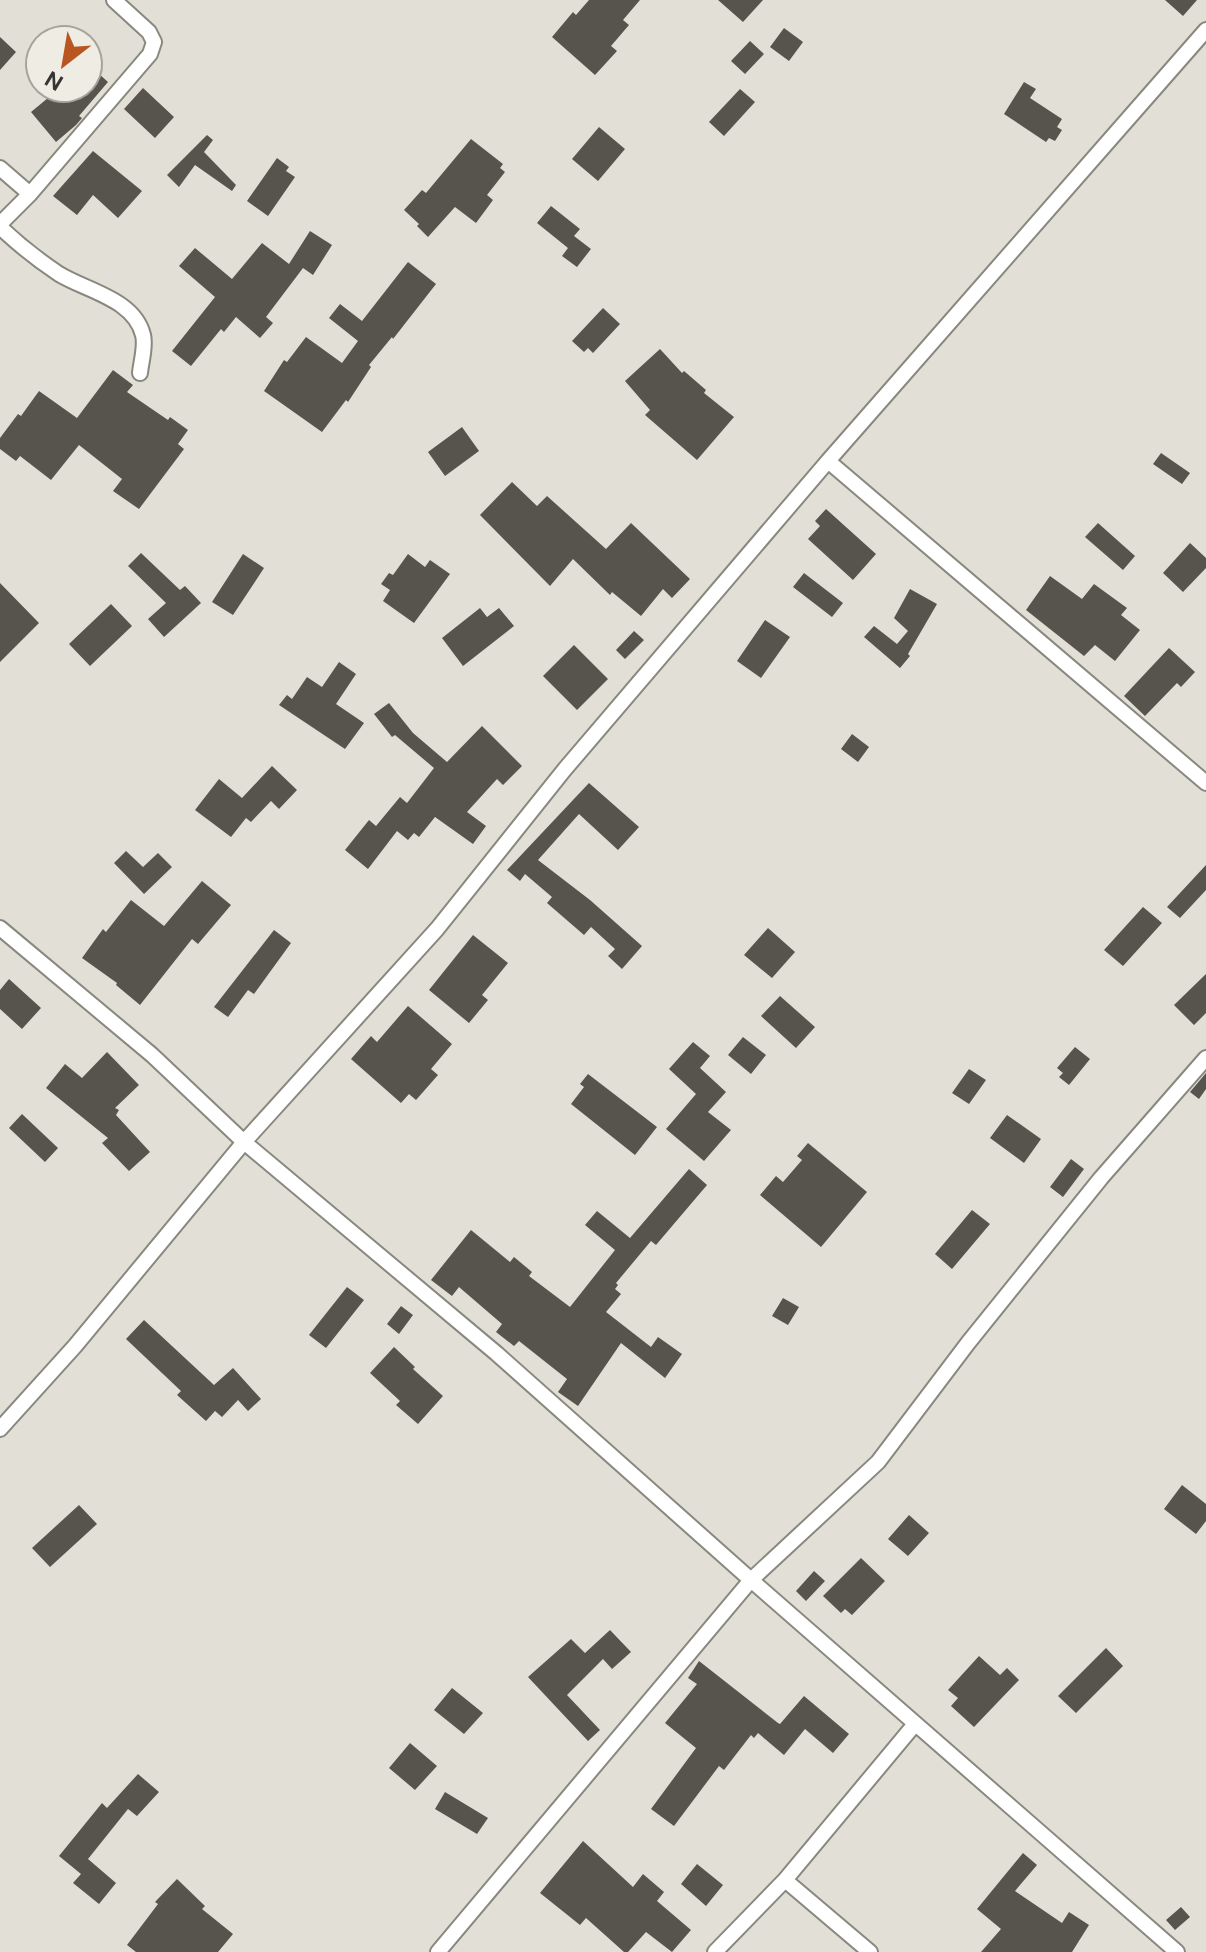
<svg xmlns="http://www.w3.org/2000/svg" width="1206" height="1952" font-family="'DM Sans',sans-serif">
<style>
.building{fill:#56544c}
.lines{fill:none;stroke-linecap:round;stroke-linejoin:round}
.street-casing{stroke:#89887f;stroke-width:18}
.street{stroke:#fff;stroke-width:14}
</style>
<rect width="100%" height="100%" fill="#e2e0d6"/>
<!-- building -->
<path class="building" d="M 589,0 L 640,0 L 623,20 L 629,25 L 611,46 L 617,51 L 595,75 L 552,37 L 573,12 L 576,15 Z
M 718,0 L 763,0 L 743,22 Z
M 1165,0 L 1197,0 L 1183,16 Z
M 784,28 L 803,42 L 789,61 L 770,47 Z
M 0,37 L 16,52 L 0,70 Z
M 750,41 L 764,54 L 745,74 L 731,61 Z
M 88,64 L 108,82 L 79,116 L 82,118 L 76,125 L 56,142 L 31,112 L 60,88 L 88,88 Z
M 1024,82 L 1036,89 L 1030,98 L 1062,119 L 1057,127 L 1062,130 L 1055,141 L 1049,138 L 1046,142 L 1004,114 Z
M 143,88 L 174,117 L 155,138 L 124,109 Z
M 740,89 L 755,102 L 724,136 L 709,122 Z
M 599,127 L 625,149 L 598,181 L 572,159 Z
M 207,135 L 213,140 L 204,152 L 236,185 L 232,191 L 195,165 L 179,187 L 167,175 Z
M 471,139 L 503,164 L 500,168 L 505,172 L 487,195 L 493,200 L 476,223 L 455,207 L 428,237 L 417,226 L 419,224 L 404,210 L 422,190 L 426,193 Z
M 93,151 L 142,191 L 118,218 L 93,195 L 77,215 L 53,196 Z
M 277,158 L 289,167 L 286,171 L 295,177 L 268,216 L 247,201 Z
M 551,206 L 580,229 L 574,236 L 591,249 L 577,267 L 562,256 L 568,248 L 537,223 Z
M 310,231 L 332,245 L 313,275 L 303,268 L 266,317 L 273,323 L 260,338 L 236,317 L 224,332 L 221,329 L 191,366 L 172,351 L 215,297 L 179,266 L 195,248 L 232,279 L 262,243 L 289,264 Z
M 408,262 L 436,284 L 393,339 L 392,337 L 369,365 L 371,367 L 348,402 L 346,400 L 322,432 L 264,391 L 284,360 L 287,362 L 306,337 L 342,363 L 358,341 L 329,318 L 340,304 L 362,321 Z
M 603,308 L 620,324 L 593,353 L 588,348 L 584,352 L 572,341 Z
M 660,349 L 682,373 L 684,371 L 706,390 L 704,393 L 734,417 L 697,460 L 645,415 L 650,410 L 625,381 Z
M 113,370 L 133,385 L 127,392 L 168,420 L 170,417 L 188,430 L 178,444 L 184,449 L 139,509 L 113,491 L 122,479 L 79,445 L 51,480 L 20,456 L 16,461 L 0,449 L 0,438 L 18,414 L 21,416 L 39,391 L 77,418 Z
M 462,427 L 479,451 L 445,476 L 428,452 Z
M 1161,453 L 1190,473 L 1182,484 L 1153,464 Z
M 512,482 L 537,506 L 547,496 L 606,549 L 631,523 L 690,579 L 672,598 L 663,589 L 641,616 L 612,592 L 610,595 L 573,559 L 550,586 L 480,515 Z
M 826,509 L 876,554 L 853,580 L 808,539 L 820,526 L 815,521 Z
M 1098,523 L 1135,556 L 1123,570 L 1085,537 Z
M 1190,543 L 1206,558 L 1206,568 L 1183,592 L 1163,573 Z
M 141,553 L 180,590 L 185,586 L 201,603 L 164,637 L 148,619 L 166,603 L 128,566 Z
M 243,554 L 264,568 L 233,615 L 212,602 Z
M 408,554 L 425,567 L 430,560 L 450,574 L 414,623 L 383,601 L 390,590 L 381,584 L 389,573 L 393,575 Z
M 804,573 L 843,603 L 832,617 L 793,587 Z
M 1050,576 L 1082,599 L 1094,584 L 1127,608 L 1121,615 L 1140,630 L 1115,661 L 1095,645 L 1084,656 L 1026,610 Z
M 0,583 L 39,623 L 0,662 Z
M 910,589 L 937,604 L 908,654 L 910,656 L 900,668 L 864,637 L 874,626 L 897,644 L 908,631 L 894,618 Z
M 111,604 L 132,626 L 90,666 L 69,644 Z
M 480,608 L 487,617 L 499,608 L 514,626 L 463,666 L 442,638 Z
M 765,620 L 790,637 L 761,678 L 737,661 Z
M 634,631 L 644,640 L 625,659 L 616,650 Z
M 574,645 L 608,679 L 577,710 L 543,676 Z
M 1169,648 L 1195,672 L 1181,687 L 1177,683 L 1145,716 L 1124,696 Z
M 339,662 L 356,674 L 336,704 L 364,723 L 345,749 L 279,705 L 287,695 L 292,699 L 307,677 L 322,687 Z
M 389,703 L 413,733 L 447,762 L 482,726 L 522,766 L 503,785 L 497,779 L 467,812 L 486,826 L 473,844 L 435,817 L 419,837 L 414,833 L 408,840 L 397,831 L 368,869 L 345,850 L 369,820 L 376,826 L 400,797 L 407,803 L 434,768 L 395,735 L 392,737 L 374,714 Z
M 852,734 L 869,747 L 858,762 L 841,749 Z
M 272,766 L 297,790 L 279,809 L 271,801 L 251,822 L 246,818 L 231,837 L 195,810 L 219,779 L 242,798 Z
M 589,783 L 639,827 L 618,850 L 579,814 L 538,860 L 590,900 L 642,946 L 622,969 L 608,956 L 615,949 L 591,927 L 584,935 L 547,903 L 552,897 L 525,874 L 520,881 L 507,870 Z
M 126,851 L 143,867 L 158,853 L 172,867 L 144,894 L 114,863 Z
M 1206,865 L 1206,890 L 1180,918 L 1167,907 Z
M 202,881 L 231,905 L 198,944 L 192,939 L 140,1005 L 116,985 L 117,983 L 82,958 L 103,929 L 106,932 L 131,900 L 164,926 Z
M 1143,907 L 1162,923 L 1123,966 L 1104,950 Z
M 768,928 L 795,952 L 772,978 L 744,955 Z
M 274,930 L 291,943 L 254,994 L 248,990 L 228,1017 L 214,1007 Z
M 473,935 L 508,963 L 482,995 L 488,1000 L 469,1023 L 429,990 Z
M 1206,974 L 1206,1013 L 1194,1025 L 1174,1005 Z
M 9,979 L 41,1008 L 22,1029 L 0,1009 L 0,990 Z
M 780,996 L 815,1027 L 796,1048 L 761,1016 Z
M 408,1006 L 452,1044 L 431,1069 L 438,1075 L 416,1100 L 409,1094 L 401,1103 L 351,1059 L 371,1036 L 377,1042 Z
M 743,1037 L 766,1055 L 751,1074 L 728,1055 Z
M 693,1042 L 710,1056 L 700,1068 L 726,1092 L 708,1112 L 731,1130 L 704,1161 L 666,1129 L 696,1094 L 669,1069 Z
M 1075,1047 L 1090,1059 L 1069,1085 L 1059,1077 L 1063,1073 L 1057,1068 Z
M 107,1052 L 139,1085 L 115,1108 L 119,1110 L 116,1115 L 150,1152 L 129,1171 L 102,1143 L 108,1138 L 46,1088 L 65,1064 L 82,1078 Z
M 969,1069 L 986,1080 L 969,1104 L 952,1093 Z
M 1206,1073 L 1206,1089 L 1199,1099 L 1190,1092 Z
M 588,1074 L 657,1127 L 635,1155 L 571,1104 L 584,1087 L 580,1084 Z
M 22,1114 L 58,1148 L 45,1162 L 9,1128 Z
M 1007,1115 L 1041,1139 L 1024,1163 L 990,1138 Z
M 808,1143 L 867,1192 L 821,1247 L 760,1195 L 776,1176 L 783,1182 L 802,1160 L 797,1156 Z
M 1071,1159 L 1084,1169 L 1063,1197 L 1050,1187 Z
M 689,1169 L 707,1185 L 656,1245 L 651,1241 L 616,1283 L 618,1285 L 615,1289 L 621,1294 L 606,1312 L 651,1347 L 658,1337 L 682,1354 L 665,1378 L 621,1343 L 578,1406 L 558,1392 L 567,1379 L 519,1341 L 514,1346 L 496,1332 L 502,1324 L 459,1287 L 452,1296 L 431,1280 L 471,1230 L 510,1262 L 514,1257 L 532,1272 L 529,1276 L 570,1307 L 615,1250 L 585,1225 L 597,1211 L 630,1238 Z
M 972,1210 L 990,1224 L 952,1269 L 935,1254 Z
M 347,1287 L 364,1300 L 326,1348 L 309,1335 Z
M 783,1298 L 799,1307 L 788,1325 L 772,1316 Z
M 401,1306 L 413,1315 L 399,1334 L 387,1324 Z
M 144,1320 L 214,1385 L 233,1368 L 261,1399 L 248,1411 L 238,1400 L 222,1417 L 215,1411 L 206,1421 L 177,1395 L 181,1391 L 126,1339 Z
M 394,1347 L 415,1367 L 413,1369 L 443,1396 L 418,1424 L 396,1405 L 400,1401 L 370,1373 Z
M 1182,1485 L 1206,1504 L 1206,1521 L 1196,1534 L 1164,1509 Z
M 79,1505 L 97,1524 L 50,1567 L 32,1548 Z
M 909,1515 L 929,1533 L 908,1556 L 888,1539 Z
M 861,1558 L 885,1581 L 852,1615 L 845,1609 L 841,1613 L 823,1596 Z
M 814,1571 L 825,1581 L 806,1601 L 796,1591 Z
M 610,1630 L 631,1652 L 612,1669 L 603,1659 L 567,1695 L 600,1730 L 588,1741 L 528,1677 L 571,1639 L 585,1653 Z
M 1106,1648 L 1123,1666 L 1076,1713 L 1058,1696 Z
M 979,1656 L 1000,1675 L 1007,1668 L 1019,1680 L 974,1727 L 951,1706 L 958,1698 L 948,1690 Z
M 699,1661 L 778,1723 L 780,1724 L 804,1696 L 849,1734 L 833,1753 L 805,1729 L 784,1755 L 758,1733 L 754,1738 L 751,1735 L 724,1770 L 719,1766 L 674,1826 L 651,1809 L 696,1748 L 665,1723 L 697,1684 L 688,1678 Z
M 452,1688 L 483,1713 L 464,1734 L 434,1710 Z
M 410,1743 L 437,1766 L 415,1790 L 389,1768 Z
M 138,1774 L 159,1792 L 137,1816 L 128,1809 L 88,1859 L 116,1883 L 99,1904 L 73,1883 L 81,1874 L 59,1856 L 102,1803 L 107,1808 Z
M 445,1792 L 488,1818 L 477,1834 L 435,1809 Z
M 583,1841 L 633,1887 L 643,1874 L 664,1892 L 657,1901 L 691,1930 L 672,1952 L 646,1932 L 628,1952 L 624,1952 L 586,1918 L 580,1925 L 540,1893 Z
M 1023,1853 L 1037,1865 L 1015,1891 L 1062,1923 L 1069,1912 L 1089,1925 L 1072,1952 L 981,1952 L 1001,1929 L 977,1909 Z
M 697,1864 L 723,1885 L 706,1906 L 681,1884 Z
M 177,1879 L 205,1906 L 202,1909 L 233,1934 L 218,1952 L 136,1952 L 127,1945 L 158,1904 L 155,1902 Z
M 1181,1907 L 1190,1917 L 1175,1930 L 1166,1920 Z"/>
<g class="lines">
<!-- street casing -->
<g class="street-casing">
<path id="street" d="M 0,168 L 30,194
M 0,224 L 30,194 L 150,54 L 154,42 L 149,32 L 114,0
M 0,227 C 18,244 38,260 59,274 C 87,291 134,299 143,335 C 146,346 141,362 140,373
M 828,461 L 1206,30
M 0,928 L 152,1055 L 244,1142 L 437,929 L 565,769 L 828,461 L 1206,783
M 0,1429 L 75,1346 L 244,1142 L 496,1353 L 751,1580 L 878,1462 L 968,1343 L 1101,1178 L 1206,1058
M 438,1952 L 751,1580 L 1177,1952
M 715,1952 L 785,1880
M 870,1952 L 785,1880 L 915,1724"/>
</g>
<!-- street -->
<use href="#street" class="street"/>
</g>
<!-- north arrow -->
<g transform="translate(64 64) rotate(211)"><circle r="38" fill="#efede3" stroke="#a5a39c" stroke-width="2"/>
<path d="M0-6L14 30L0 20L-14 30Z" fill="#b95520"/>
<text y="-12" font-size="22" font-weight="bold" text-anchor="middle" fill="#353531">N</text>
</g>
</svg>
